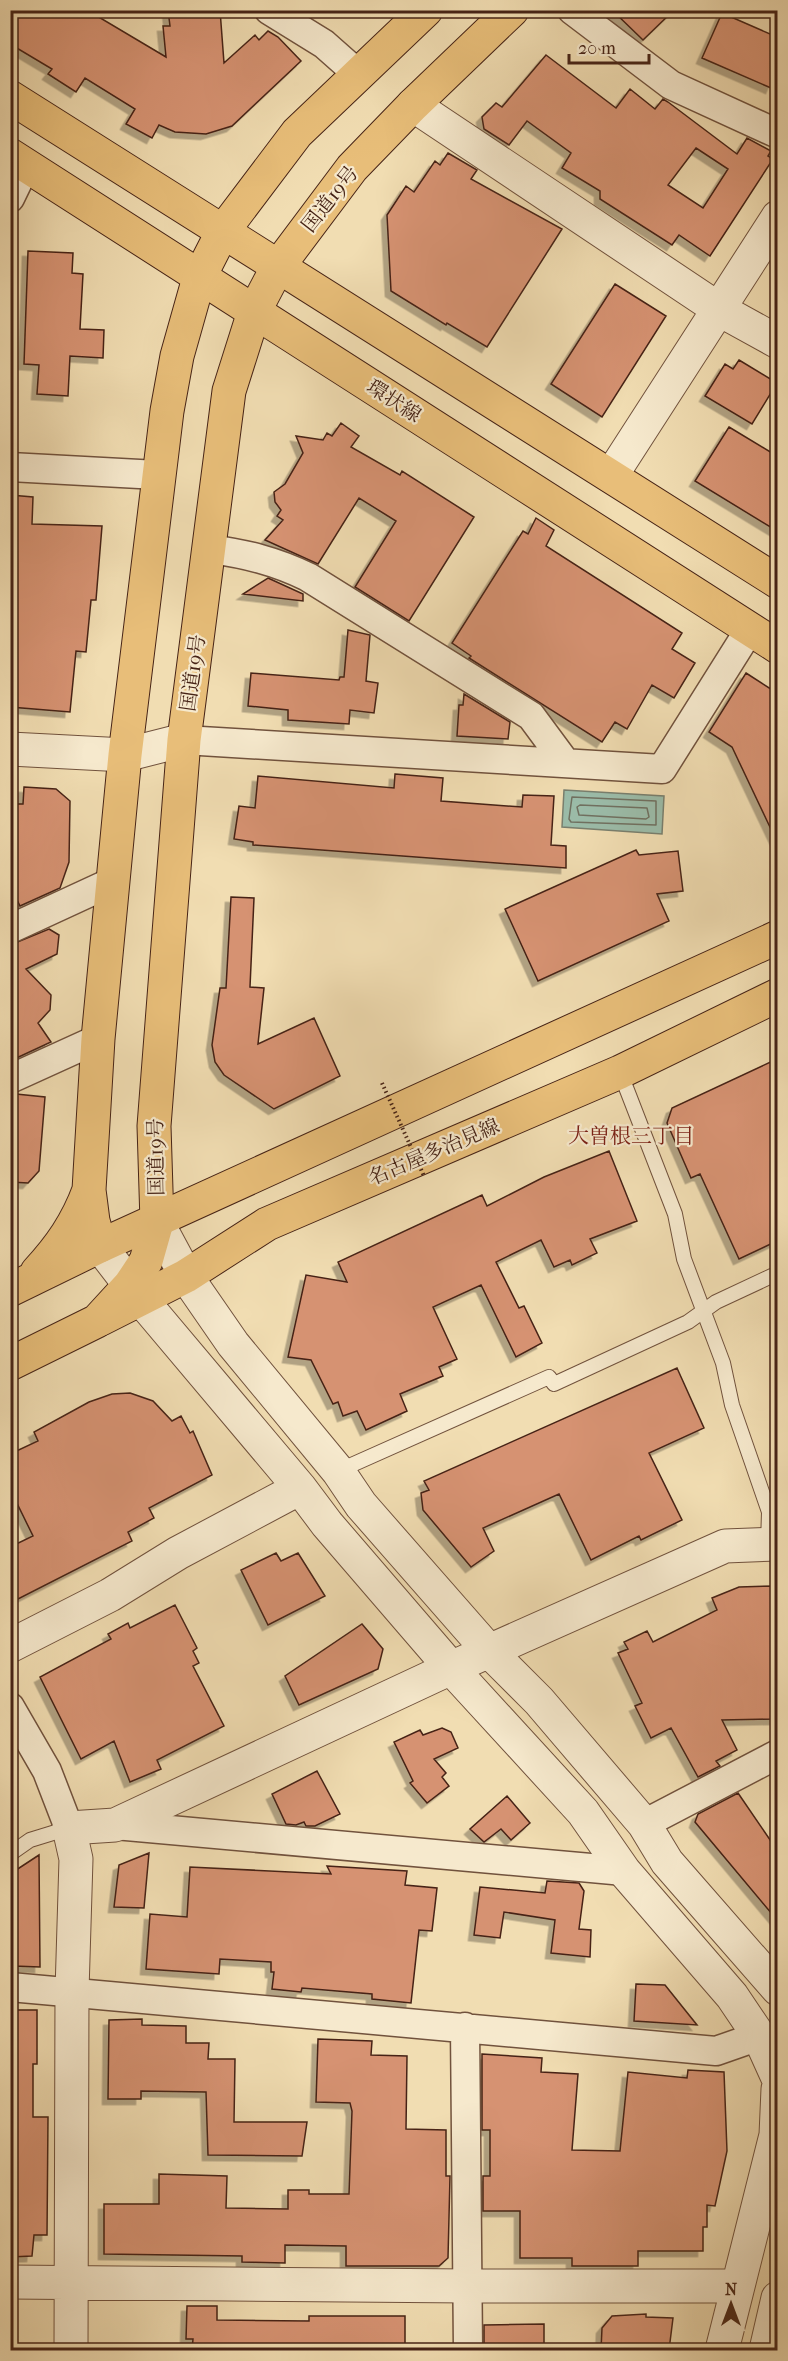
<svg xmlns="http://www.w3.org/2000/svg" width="788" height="2361" font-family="'IM FELL French Canon','Noto Serif JP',serif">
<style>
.water{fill:#9bbca9;stroke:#797f6e;stroke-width:1.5}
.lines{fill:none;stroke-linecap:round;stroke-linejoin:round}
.shore{stroke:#707060;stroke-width:1.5}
.building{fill:#d69272;stroke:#462316;stroke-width:1.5;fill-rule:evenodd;filter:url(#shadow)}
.service-casing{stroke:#71523d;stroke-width:16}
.minor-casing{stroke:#71523d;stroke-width:31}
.tertiary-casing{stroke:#71523d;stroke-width:35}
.primary-casing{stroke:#462316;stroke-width:35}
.trunk-casing{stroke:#462316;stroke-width:35}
.service{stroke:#f6e9cd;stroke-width:14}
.minor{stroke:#f6e9cd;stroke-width:28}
.tertiary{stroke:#f6e9cd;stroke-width:33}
.primary{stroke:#e8be79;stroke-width:33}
.trunk{stroke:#e8be79;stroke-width:33}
.path-bridge{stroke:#462316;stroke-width:4;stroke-dasharray:1.5 3;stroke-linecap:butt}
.labels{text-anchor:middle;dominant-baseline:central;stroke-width:4.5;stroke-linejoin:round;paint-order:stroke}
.street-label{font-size:20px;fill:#462316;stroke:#f6e9cd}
.neighbourhood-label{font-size:21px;fill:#7a1f14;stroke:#f6e9cd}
</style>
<defs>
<filter id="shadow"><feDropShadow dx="-5.5" dy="5.5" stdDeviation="0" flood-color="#0004"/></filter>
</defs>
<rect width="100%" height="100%" fill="#f1ddb2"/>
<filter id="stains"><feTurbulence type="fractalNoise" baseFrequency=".00333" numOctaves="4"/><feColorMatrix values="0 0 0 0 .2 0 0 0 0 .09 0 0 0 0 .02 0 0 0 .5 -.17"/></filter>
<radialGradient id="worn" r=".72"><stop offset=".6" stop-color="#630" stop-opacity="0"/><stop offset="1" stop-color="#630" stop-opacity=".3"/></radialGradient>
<!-- water -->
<path class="water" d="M 564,790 L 664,796 L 662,834 L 562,827 Z"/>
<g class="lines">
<!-- shore -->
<path class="shore" d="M 572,797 L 656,801 L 656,825 L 571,822 L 569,819 Z
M 580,805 L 647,808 L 649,817 L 646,819 L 579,815 L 577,807 Z"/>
</g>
<!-- building -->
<path class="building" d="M 10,10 L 87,10 L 166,57 L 163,26 L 170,26 L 168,10 L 220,10 L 224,63 L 255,35 L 259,40 L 268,31 L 278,37 L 301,61 L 232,126 L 206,134 L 175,132 L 159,125 L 152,138 L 126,124 L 135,109 L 85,78 L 76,92 L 48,74 L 52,69 L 10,44 Z
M 612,10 L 674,10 L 643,40 Z
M 722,13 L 777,37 L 777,74 L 771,88 L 702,58 Z
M 546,55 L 616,108 L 630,89 L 655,109 L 663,99 L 668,102 L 737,154 L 747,138 L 771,151 L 768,156 L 773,159 L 710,256 L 679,235 L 672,245 L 600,199 L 600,191 L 562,168 L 571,153 L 527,121 L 509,145 L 484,129 L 482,117 L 496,103 L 502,107 ZM 696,148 L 728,169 L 703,208 L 668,185 Z
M 448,153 L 477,170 L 471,179 L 562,229 L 487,347 L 447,323 L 446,325 L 391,291 L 387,215 L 406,186 L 414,192 L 435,161 L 440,165 Z
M 28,251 L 73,253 L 72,273 L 83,274 L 80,329 L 104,330 L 103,358 L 70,356 L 68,396 L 37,394 L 39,365 L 24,364 Z
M 615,284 L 666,316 L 602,417 L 551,384 Z
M 739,360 L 777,383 L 752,424 L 705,396 L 725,364 L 733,369 Z
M 341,423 L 359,436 L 351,447 L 400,475 L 402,471 L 474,517 L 409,621 L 355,587 L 396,521 L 359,498 L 318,564 L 265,540 L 283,520 L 277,516 L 281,510 L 275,502 L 274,492 L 285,484 L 303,453 L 296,436 L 323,440 L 327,433 L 332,436 Z
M 729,427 L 777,456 L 777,531 L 695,481 Z
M 10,495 L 33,497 L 32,524 L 102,526 L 96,600 L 91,600 L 86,652 L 76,651 L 70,712 L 10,707 L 10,619 L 17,541 L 10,541 Z
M 536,518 L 554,530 L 546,546 L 682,633 L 672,649 L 695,663 L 674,698 L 652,685 L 627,729 L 615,722 L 602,742 L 469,658 L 471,656 L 452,643 L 523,531 L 528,534 Z
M 268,578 L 303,594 L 303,601 L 243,594 Z
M 348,630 L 370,635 L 366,681 L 378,683 L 374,713 L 350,710 L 349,724 L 288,720 L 288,710 L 248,706 L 251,673 L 339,680 L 340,677 L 344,677 Z
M 746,673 L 777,693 L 777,842 L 732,747 L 709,732 Z
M 464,694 L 510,722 L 508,739 L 457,736 L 459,705 L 463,705 Z
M 395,774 L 443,778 L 441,801 L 522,807 L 523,795 L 554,796 L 551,845 L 566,846 L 566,868 L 253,845 L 253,842 L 234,839 L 239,806 L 255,808 L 258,776 L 394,788 Z
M 24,787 L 56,789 L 70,801 L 69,862 L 60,888 L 20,906 L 10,885 L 10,804 L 23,804 Z
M 636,850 L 639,855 L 678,851 L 683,891 L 657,894 L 669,921 L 538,981 L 505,909 Z
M 231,897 L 254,898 L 250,987 L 264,988 L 258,1044 L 314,1018 L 340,1076 L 274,1109 L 224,1075 L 215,1062 L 212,1045 L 220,988 L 226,988 Z
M 49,929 L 59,935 L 57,954 L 26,969 L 51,995 L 50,1010 L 38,1023 L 51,1042 L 10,1061 L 10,945 Z
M 777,1059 L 777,1241 L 739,1259 L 700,1174 L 691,1178 L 667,1123 L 672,1108 Z
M 16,1094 L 45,1097 L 39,1171 L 28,1183 L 10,1182 L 10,1095 Z
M 609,1151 L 637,1221 L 590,1239 L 597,1253 L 572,1265 L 570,1260 L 554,1267 L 541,1240 L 496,1262 L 519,1308 L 524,1306 L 542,1343 L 516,1357 L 481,1285 L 433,1307 L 457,1359 L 439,1367 L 443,1376 L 400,1394 L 407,1411 L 366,1430 L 357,1411 L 343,1416 L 338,1402 L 333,1404 L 311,1360 L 288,1357 L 306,1275 L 347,1282 L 338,1262 L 482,1195 L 487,1206 L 544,1177 Z
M 677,1368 L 704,1428 L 649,1453 L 682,1520 L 641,1540 L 639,1536 L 591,1560 L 559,1494 L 483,1528 L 494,1551 L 471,1567 L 423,1510 L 421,1493 L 429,1490 L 424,1481 Z
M 130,1393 L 153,1401 L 172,1421 L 181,1416 L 190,1433 L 193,1431 L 212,1475 L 149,1508 L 154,1518 L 128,1532 L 132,1541 L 18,1599 L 10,1584 L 10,1547 L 33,1536 L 10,1489 L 10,1454 L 38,1441 L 34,1432 L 89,1402 L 112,1394 Z
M 276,1553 L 281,1561 L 298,1553 L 325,1596 L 268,1625 L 241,1570 Z
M 774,1586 L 774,1601 L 777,1601 L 777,1719 L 722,1720 L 737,1750 L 716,1761 L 720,1766 L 698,1777 L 671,1728 L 651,1738 L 635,1706 L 642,1703 L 618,1653 L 628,1649 L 624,1642 L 647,1631 L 653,1642 L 717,1610 L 712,1598 L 739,1587 Z
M 175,1605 L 197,1648 L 193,1651 L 199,1663 L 193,1666 L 224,1726 L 157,1760 L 161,1769 L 130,1782 L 114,1741 L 81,1759 L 40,1677 L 111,1639 L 108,1634 L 128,1623 L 130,1628 Z
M 362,1624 L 383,1649 L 378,1669 L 299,1705 L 285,1676 Z
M 442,1728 L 451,1732 L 458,1748 L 434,1759 L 446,1773 L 442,1777 L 449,1786 L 427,1803 L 410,1783 L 413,1781 L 394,1742 L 420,1730 L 423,1735 Z
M 317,1771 L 340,1814 L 315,1826 L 306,1826 L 304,1822 L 296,1825 L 286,1824 L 272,1794 Z
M 738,1793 L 777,1850 L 777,1920 L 695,1822 L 698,1814 Z
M 507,1796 L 530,1823 L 511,1840 L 501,1829 L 484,1842 L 470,1829 Z
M 149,1853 L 144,1908 L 114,1907 L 119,1865 Z
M 39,1855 L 40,1967 L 14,1966 L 14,1962 L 10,1961 L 10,1874 Z
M 327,1866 L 407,1871 L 405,1885 L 437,1888 L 432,1931 L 419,1930 L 411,2003 L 372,1999 L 372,1994 L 302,1988 L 301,1992 L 272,1989 L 274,1972 L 271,1972 L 271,1962 L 220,1959 L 219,1974 L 146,1969 L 150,1914 L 187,1917 L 190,1867 L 331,1874 Z
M 547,1881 L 579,1883 L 584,1891 L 579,1929 L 591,1930 L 590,1957 L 551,1953 L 555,1920 L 504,1912 L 500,1938 L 474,1935 L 480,1887 L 545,1893 Z
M 636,1984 L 665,1985 L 697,2025 L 634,2021 Z
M 14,2010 L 37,2010 L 37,2064 L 33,2064 L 33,2117 L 48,2117 L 47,2235 L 34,2235 L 32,2256 L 10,2257 L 10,2024 L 14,2024 Z
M 142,2019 L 142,2025 L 186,2026 L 186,2043 L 209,2043 L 208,2059 L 235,2059 L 234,2122 L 307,2122 L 302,2156 L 208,2155 L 206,2092 L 141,2091 L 141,2099 L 108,2099 L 109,2020 Z
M 318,2039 L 372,2041 L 371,2055 L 407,2056 L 406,2129 L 446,2130 L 446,2176 L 450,2176 L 448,2258 L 439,2266 L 346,2266 L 346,2246 L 285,2245 L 285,2263 L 242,2262 L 242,2256 L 104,2254 L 104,2204 L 159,2204 L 159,2174 L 227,2176 L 226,2208 L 288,2209 L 288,2190 L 309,2190 L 309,2194 L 349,2194 L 352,2111 L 350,2103 L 316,2102 Z
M 482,2054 L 542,2058 L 541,2072 L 578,2074 L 572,2150 L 620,2151 L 628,2072 L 687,2078 L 688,2070 L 724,2072 L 727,2151 L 715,2206 L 707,2205 L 707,2227 L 703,2227 L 703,2251 L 638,2251 L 638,2266 L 572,2266 L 572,2258 L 520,2258 L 520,2211 L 483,2211 L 483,2176 L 490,2176 L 490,2130 L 482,2130 Z
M 187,2306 L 217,2306 L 217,2320 L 309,2321 L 309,2316 L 405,2316 L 405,2350 L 192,2350 L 193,2339 L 186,2339 Z
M 646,2314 L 646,2317 L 673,2318 L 669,2350 L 601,2350 L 602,2328 L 612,2316 Z
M 544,2324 L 544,2350 L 484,2350 L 484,2325 Z"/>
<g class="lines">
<!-- service casing -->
<g class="service-casing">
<path id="service" d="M 620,1072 L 675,1214 L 684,1259 L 723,1363 L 732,1405 L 769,1512 L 768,1544
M 338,1471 L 549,1377 L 554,1384 L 688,1322 L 716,1302 L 778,1273
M 10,1854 L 30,1840 L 69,1828"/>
</g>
<!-- minor casing -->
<g class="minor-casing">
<path id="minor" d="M 269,10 L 324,44 L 359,75
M 572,10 L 671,85 L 778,134
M 10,198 L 26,165
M 10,467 L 158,475
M 210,549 C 246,554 275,561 308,577 L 531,716 L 565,762
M 184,740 L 662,769 L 750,629
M 10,929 L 114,881
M 10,1079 L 98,1039
M 10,1707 L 47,1771 L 69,1828
M 644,1824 L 778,1754
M 115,1825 L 624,1871
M 10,1987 L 716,2051 L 759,2036
M 465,2027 L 468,2350"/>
</g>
<!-- tertiary casing -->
<g class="tertiary-casing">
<path id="tertiary" d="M 413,105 L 720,310 L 778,342
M 611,476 L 778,217
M 10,749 L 125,755 L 184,740
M 157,1222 L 186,1276 L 233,1344 L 338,1471 L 361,1505 L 489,1651 L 539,1701 L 644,1824 L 667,1862 L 778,1989
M 100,1246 L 140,1298 L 300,1488 L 327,1524 L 451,1668 L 583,1812 L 624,1871 L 732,1996 L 759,2036 L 778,2078
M 10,1646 L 110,1595 L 178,1553 L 300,1488
M 10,2282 L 469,2286 L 738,2286
M 71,2350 L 72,1991 L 76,1859 L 69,1828 L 115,1825 L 451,1668 L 725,1546 L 778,1544
M 722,2350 L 776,2135 L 778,2089
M 766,2350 L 778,2298"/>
</g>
<!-- primary casing -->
<g class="primary-casing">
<path id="primary" d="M 10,97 L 778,582
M 10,155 L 778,647
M 100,1246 L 778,937
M 101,1319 L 186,1276 L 267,1224 L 620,1072 L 778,995"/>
</g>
<!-- trunk casing -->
<g class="trunk-casing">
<path id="trunk" d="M 37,1272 C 60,1247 77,1223 89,1190
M 10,1290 L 100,1246 L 93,1221 L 89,1190 L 98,1039 L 125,755 L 167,411 L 177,356 L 199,278 L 223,231 L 297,133 L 426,10
M 10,1364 L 97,1321 L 130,1285 L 146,1261 L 157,1222 L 154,1126 L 184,740 L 229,391 L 254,312 L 277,268 L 352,168 L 413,105 L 512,10"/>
</g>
<!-- service -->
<use href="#service" class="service"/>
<!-- minor -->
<use href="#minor" class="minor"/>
<!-- tertiary -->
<use href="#tertiary" class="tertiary"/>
<!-- primary -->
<use href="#primary" class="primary"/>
<!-- trunk -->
<use href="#trunk" class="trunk"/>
<!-- path-bridge -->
<path class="path-bridge" d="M 382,1083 L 424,1176"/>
</g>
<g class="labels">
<!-- street labels -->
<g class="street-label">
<text transform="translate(330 199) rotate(-52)">国道19号</text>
<text transform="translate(394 401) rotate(33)">環状線</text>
<text transform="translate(193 673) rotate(-82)">国道19号</text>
<text transform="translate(434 1152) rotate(-23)">名古屋多治見線</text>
<text transform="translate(156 1157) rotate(-91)">国道19号</text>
</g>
<!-- neighbourhood labels -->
<g class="neighbourhood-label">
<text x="631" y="1136">大曽根三丁目</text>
</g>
</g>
<!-- margin -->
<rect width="788" height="2361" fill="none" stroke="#f1ddb2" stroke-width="36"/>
<rect x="12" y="12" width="764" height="2337" fill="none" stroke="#462316" stroke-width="3"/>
<rect x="18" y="18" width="752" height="2325" fill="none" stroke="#462316" stroke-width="1.5"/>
<!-- north arrow -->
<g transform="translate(731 2304)" stroke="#f6e9cd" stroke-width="4.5" paint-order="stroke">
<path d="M0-4.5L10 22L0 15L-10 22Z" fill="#462316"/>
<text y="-9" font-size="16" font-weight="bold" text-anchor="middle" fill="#462316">N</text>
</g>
<!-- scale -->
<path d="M569 54v9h80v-9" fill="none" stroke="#462316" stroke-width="3"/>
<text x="578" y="54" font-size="18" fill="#462316" stroke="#f6e9cd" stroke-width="4.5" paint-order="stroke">20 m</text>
<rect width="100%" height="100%" filter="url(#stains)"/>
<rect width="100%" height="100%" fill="url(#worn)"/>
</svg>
